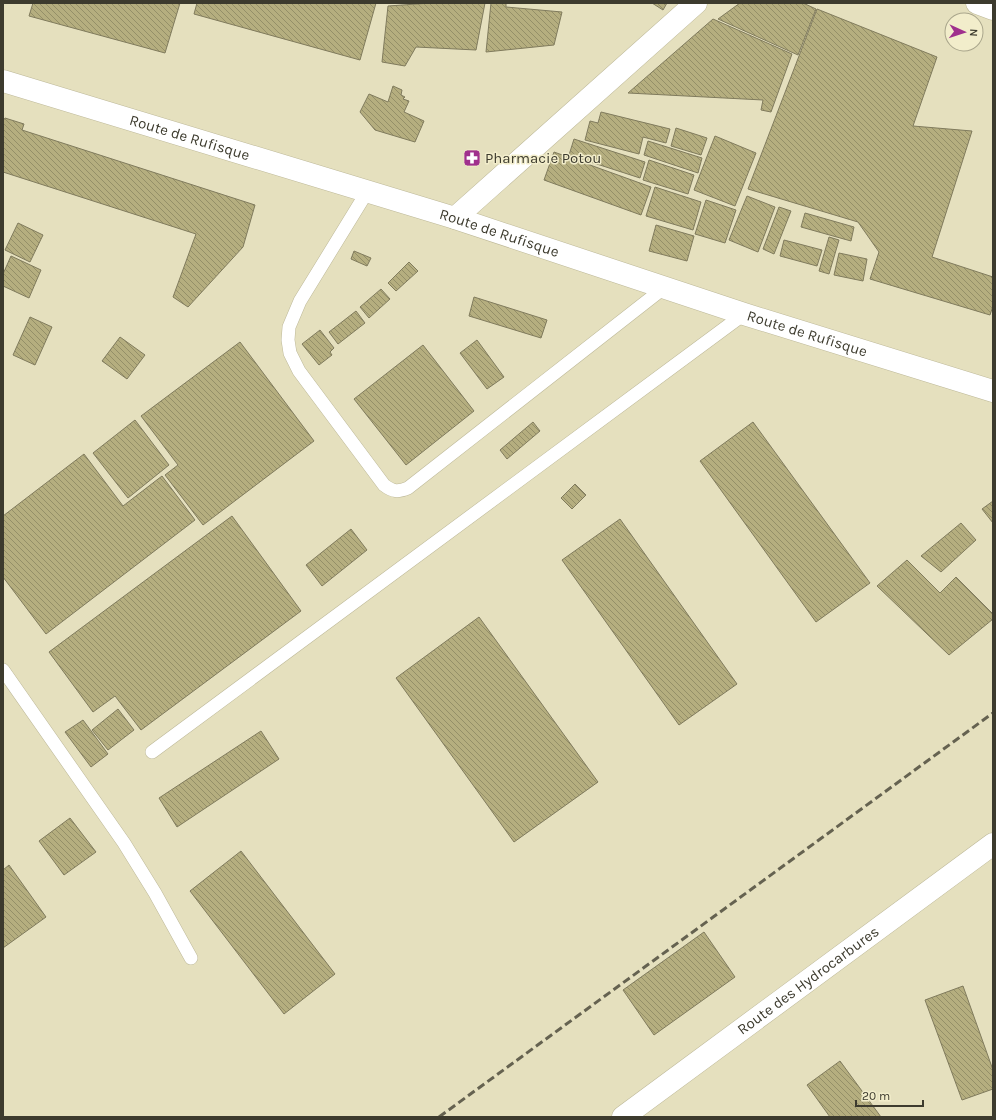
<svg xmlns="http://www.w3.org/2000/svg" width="996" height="1120" font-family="Karla,sans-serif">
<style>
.building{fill:url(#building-back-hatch);stroke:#807b5d}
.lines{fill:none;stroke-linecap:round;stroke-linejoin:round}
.service-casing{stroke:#bdb898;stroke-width:14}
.minor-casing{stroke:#bdb898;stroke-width:23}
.tertiary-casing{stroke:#bdb898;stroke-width:23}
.secondary-casing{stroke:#bdb898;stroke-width:23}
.service{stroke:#fff;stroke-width:13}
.minor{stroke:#fff;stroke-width:22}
.tertiary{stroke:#fff;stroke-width:22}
.secondary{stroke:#fff;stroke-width:22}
.rail{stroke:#656250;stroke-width:3;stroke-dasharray:8 4;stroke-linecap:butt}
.labels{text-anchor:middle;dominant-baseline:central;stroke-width:3;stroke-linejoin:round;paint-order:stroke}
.street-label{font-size:15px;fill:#3d3b2e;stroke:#f2edcb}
.poi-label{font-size:15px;fill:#3d3b2e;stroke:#f2edcb;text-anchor:start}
</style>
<defs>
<pattern id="building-back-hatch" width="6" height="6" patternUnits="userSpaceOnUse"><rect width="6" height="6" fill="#b5ae7f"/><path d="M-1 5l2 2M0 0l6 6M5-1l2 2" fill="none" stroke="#948f68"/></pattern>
</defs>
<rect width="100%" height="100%" fill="#e5e0be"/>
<!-- building -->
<path class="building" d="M 33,3 L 180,3 L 165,53 L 29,16 Z
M 197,3 L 376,3 L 360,60 L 194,14 Z
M 431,3 L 485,3 L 476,50 L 416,47 L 405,66 L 382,62 L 388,6 Z
M 491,3 L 506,3 L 506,7 L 562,12 L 554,45 L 486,52 Z
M 652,3 L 667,3 L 663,10 Z
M 740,3 L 803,3 L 816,9 L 798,55 L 718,19 Z
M 817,9 L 937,57 L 913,126 L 972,131 L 932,257 L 993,277 L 993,306 L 990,315 L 870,279 L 879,252 L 858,222 L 748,189 Z
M 713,19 L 792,54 L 771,112 L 761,110 L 763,100 L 628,93 Z
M 393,86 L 402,90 L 401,95 L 405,97 L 403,99 L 409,101 L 404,112 L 424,121 L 415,142 L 375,130 L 360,112 L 369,94 L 388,102 Z
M 601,112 L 670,129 L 666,143 L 643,137 L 639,154 L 585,140 L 590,121 L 598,123 Z
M 5,118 L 24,124 L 22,130 L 255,205 L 243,247 L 188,307 L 173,297 L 196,234 L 3,172 L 3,121 Z
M 676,128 L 707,138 L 701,155 L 671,146 Z
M 715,136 L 756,153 L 735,206 L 694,190 Z
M 574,139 L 645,162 L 640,178 L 569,155 Z
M 648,141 L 702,158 L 698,173 L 644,155 Z
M 554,152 L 651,187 L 641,215 L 544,180 Z
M 649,160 L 694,175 L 688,194 L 643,180 Z
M 655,187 L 701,202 L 693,230 L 646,216 Z
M 747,196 L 775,207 L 758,252 L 729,240 Z
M 706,200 L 736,210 L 725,243 L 695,234 Z
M 779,207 L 791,211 L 774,254 L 763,249 Z
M 805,213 L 854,227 L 851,241 L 801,227 Z
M 18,223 L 43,235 L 30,262 L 5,250 Z
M 656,225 L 694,236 L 687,261 L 649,251 Z
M 829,237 L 839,240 L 829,274 L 819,271 Z
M 784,240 L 822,250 L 817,266 L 780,256 Z
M 354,251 L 371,258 L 367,266 L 351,259 Z
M 839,253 L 867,259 L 863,281 L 834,275 Z
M 11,256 L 41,270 L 29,298 L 3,286 L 3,274 Z
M 409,262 L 418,271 L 396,291 L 388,283 Z
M 381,289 L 390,299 L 369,318 L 360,307 Z
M 474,297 L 547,320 L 541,338 L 469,316 Z
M 356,311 L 365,323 L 338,344 L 329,332 Z
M 30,317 L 52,327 L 35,365 L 13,355 Z
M 320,330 L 334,348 L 330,352 L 332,355 L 319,365 L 302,344 Z
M 120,337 L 145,355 L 127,379 L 102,361 Z
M 477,340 L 504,377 L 487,389 L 460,353 Z
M 240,342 L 314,441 L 203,525 L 165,475 L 178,465 L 141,416 Z
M 423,345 L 474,411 L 406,465 L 354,399 Z
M 135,420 L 169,465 L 128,498 L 93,453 Z
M 533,422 L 540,431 L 507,459 L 500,450 Z
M 753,422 L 870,583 L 816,622 L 700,461 Z
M 84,454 L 123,506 L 162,476 L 195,520 L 46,634 L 3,577 L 3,516 Z
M 575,484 L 586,495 L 572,509 L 561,498 Z
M 993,501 L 993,523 L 982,509 Z
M 232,516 L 301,611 L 141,730 L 115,696 L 93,712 L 49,652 Z
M 620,519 L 737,684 L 679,725 L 562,560 Z
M 961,523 L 976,540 L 941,572 L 921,556 Z
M 351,529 L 367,550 L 322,586 L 306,565 Z
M 907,560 L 940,593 L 956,577 L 993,614 L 993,619 L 949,655 L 877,586 Z
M 479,617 L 598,782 L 514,842 L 396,678 Z
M 118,709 L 134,730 L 108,750 L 92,730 Z
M 83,720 L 108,754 L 91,767 L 65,732 Z
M 261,731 L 279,759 L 177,827 L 159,798 Z
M 70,818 L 96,852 L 64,875 L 39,841 Z
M 241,851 L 335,974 L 284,1014 L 190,891 Z
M 9,865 L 46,917 L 3,948 L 3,870 Z
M 704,932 L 735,977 L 654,1035 L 623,990 Z
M 963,986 L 993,1070 L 993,1089 L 962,1100 L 925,1000 Z
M 840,1061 L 881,1117 L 830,1117 L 807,1085 Z"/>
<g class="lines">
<!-- service casing -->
<g class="service-casing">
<path id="service" d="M 367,192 L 300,301 L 289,327 L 288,340 L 290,353 L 299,371 L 384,485 C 393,492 398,492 408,488 L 665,287
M 3,670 L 124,843 L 155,893 L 191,958
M 152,752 L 744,314"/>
</g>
<!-- minor casing -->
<g class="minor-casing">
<path id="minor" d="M 977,3 L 993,9
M 455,218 L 696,3"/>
</g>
<!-- tertiary casing -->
<g class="tertiary-casing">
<g id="tertiary">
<path id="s1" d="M 623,1117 L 993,844"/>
</g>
</g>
<!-- secondary casing -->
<g class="secondary-casing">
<g id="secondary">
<path id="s2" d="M 3,81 L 455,218 L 744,314 L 993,391"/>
</g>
</g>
<!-- service -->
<use href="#service" class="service"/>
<!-- minor -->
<use href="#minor" class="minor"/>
<!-- tertiary -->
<use href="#tertiary" class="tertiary"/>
<!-- secondary -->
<use href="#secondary" class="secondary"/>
<!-- rail -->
<path class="rail" d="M 439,1117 L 993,713"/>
</g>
<!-- icons -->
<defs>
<g id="pharmacy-square" transform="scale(0.9)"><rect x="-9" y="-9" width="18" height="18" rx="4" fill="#a0308d" stroke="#f2edcb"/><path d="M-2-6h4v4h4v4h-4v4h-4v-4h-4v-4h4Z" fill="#fff"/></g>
</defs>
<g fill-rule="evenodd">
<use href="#pharmacy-square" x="472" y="158"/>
</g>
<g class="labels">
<!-- street labels -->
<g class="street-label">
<text stroke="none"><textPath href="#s2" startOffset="195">Route de Rufisque</textPath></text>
<text stroke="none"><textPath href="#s2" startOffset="519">Route de Rufisque</textPath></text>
<text stroke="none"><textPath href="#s2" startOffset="843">Route de Rufisque</textPath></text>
<text stroke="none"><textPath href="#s1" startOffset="230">Route des Hydrocarbures</textPath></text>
</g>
<!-- poi labels -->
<g class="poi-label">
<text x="485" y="158">Pharmacie Potou</text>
</g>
</g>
<!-- border -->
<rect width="996" height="1120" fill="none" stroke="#3d3b2e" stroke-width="8"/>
<!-- north arrow -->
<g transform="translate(964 32) rotate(93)"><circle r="19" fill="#f2edcb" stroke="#aaa68c"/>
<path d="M0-3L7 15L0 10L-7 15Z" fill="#a0308d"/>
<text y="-6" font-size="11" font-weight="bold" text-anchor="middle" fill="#3d3b2e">N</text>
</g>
<!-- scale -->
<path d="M856 1100v6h67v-6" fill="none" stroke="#3d3b2e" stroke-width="2"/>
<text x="862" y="1100" font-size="12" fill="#3d3b2e" stroke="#f2edcb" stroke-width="3" paint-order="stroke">20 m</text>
</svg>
